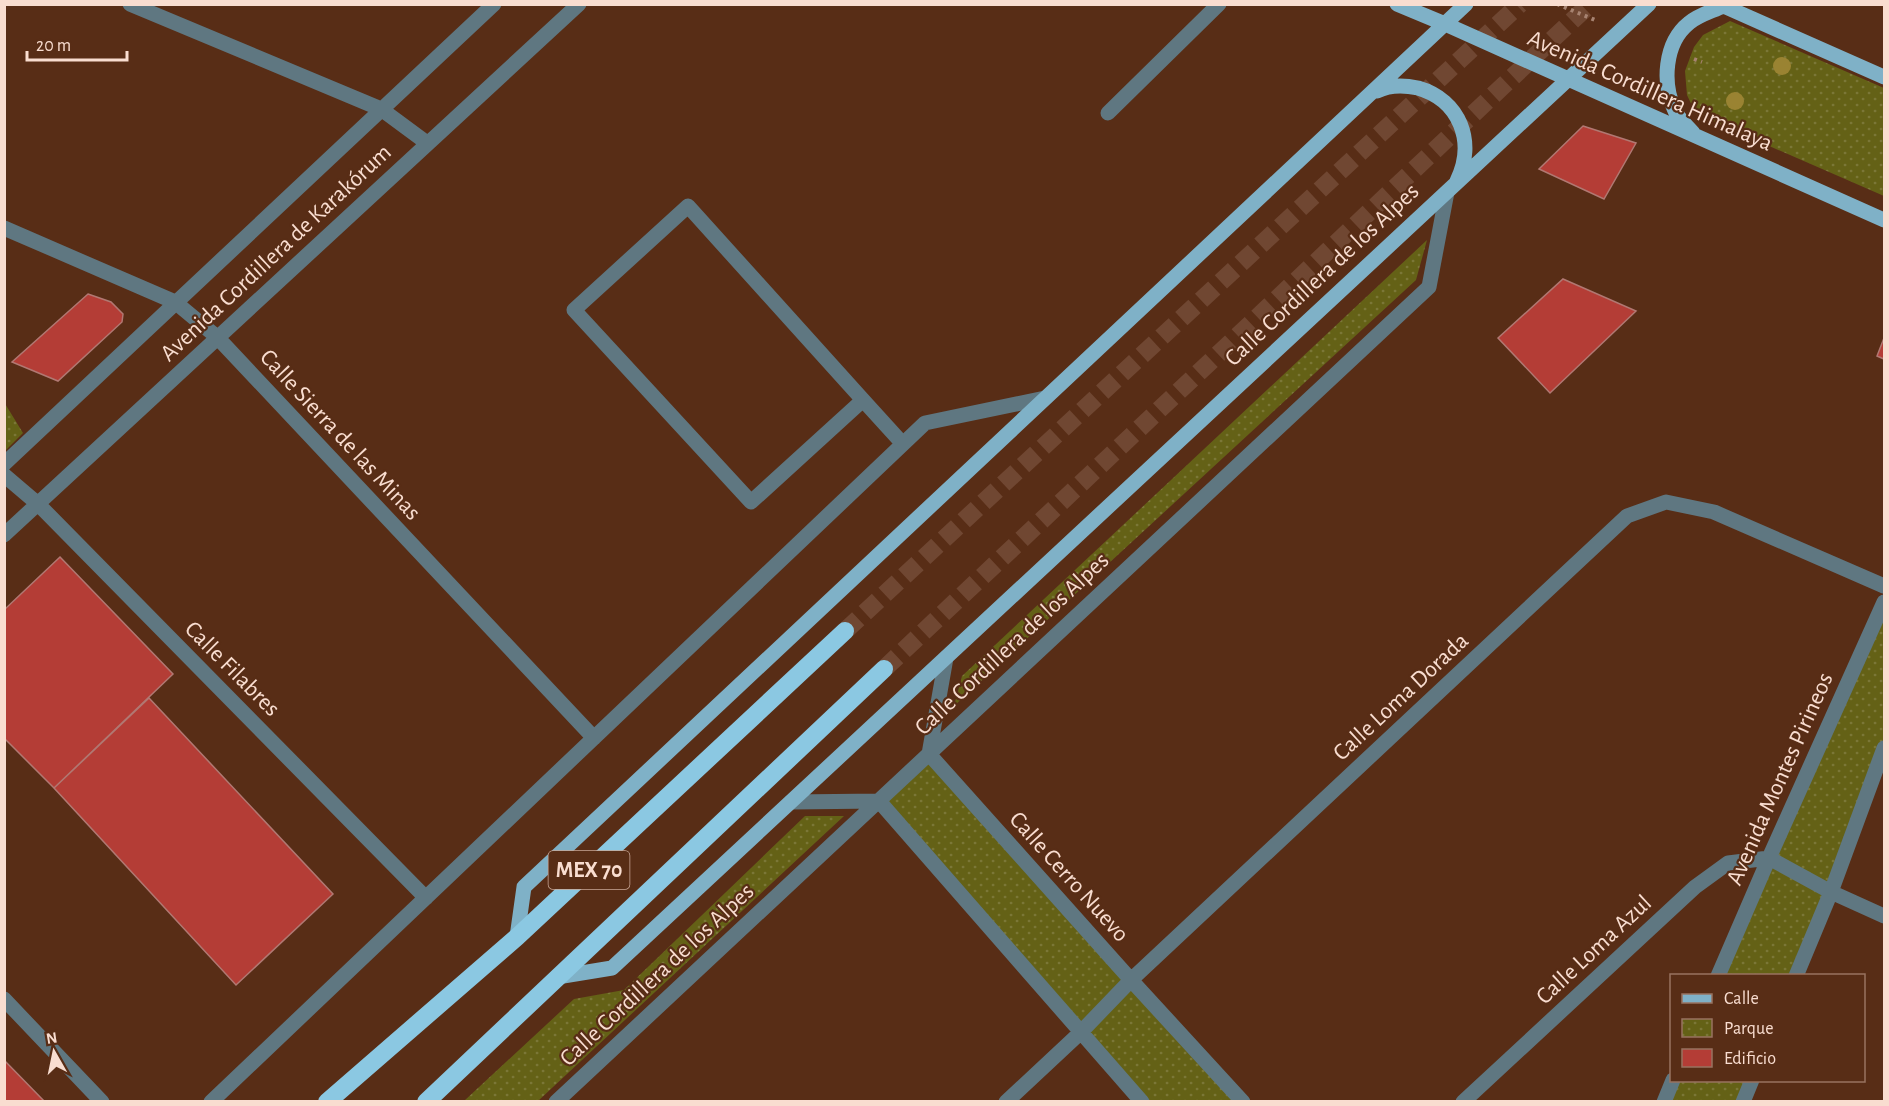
<svg xmlns="http://www.w3.org/2000/svg" width="1889" height="1106" font-family="'Alegreya Sans',sans-serif">
<style>
.park{fill:url(#park-dots)}
.building{fill:#b43d36;stroke:#b17872;stroke-width:1.5}
.lines{fill:none;stroke-linecap:round;stroke-linejoin:round}
.highway-tunnel{stroke:#704732;stroke-width:18;stroke-dasharray:18 9;stroke-linecap:butt}
.path{stroke:#a78371;stroke-width:4;stroke-dasharray:3 4.5;stroke-linecap:butt}
.minor{stroke:#5f7781;stroke-width:15}
.major{stroke:#7fb1c7;stroke-width:15}
.highway{stroke:#8bc8e2;stroke-width:18}
.tree{fill:#9a8332}
.labels{text-anchor:middle;dominant-baseline:central;stroke-width:4.5;stroke-linejoin:round;paint-order:stroke}
.shield{fill:#582d16;stroke:#c9a898;stroke-width:1.5}
.shield-label{font-size:22px;font-weight:bold;fill:#f9ddd0}
.street-label{font-size:24px;fill:#f9ddd0;stroke:#582d16}
</style>
<defs>
<pattern id="park-dots" width="8" height="8" patternUnits="userSpaceOnUse" patternTransform="scale(1.5)"><rect width="8" height="8" fill="#646116"/><path d="M2 2h.1M6 6h.1" fill="none" stroke="#7b7737" stroke-width="1.8" stroke-linecap="round"/></pattern>
</defs>
<rect width="100%" height="100%" fill="#582d16"/>
<!-- park -->
<path class="park" d="M 1730,21 L 1884,88 L 1884,196 L 1696,114 L 1687,95 L 1685,71 L 1694,47 L 1703,35 Z
M 1427,240 L 1416,280 L 954,706 L 962,676 Z
M 4,402 L 23,433 L 5,451 L 4,451 Z
M 1884,602 L 1884,748 L 1796,975 L 1718,976 Z
M 924,749 L 1243,1101 L 1142,1101 L 879,801 Z
M 805,816 L 844,816 L 538,1101 L 464,1101 L 574,999 L 624,990 Z
M 1673,1081 L 1752,1081 L 1743,1101 L 1664,1102 Z"/>
<!-- building -->
<path class="building" d="M 1583,126 L 1636,143 L 1604,199 L 1539,169 Z
M 1563,279 L 1636,311 L 1550,393 L 1498,338 Z
M 88,294 L 111,302 L 123,314 L 122,322 L 58,381 L 12,362 Z
M 1884,338 L 1884,359 L 1877,356 Z
M 60,557 L 173,674 L 54,788 L 4,738 L 4,610 Z
M 149,698 L 333,894 L 236,985 L 54,788 Z
M 4,1060 L 45,1102 L 4,1102 Z"/>
<g class="lines">
<!-- highway-tunnel -->
<path class="highway-tunnel" d="M 845,631 L 1520,4
M 884,669 L 1590,4"/>
<!-- path -->
<path class="path" d="M 1557,4 L 1595,20
M 1694,59 L 1702,62"/>
<!-- minor -->
<path class="minor" d="M 130,4 L 381,109 L 427,143
M 1108,113 L 1219,4
M 4,228 L 175,302 L 217,337 L 594,738
M 863,400 L 751,502 L 574,310 L 688,206 L 863,400 L 903,444
M 4,464 L 494,4
M 4,475 L 38,504 L 426,898
M 4,535 L 579,4
M 946,658 L 929,754 L 1131,980 L 1243,1102
M 791,802 L 879,801 L 1142,1102
M 1718,976 L 1769,858 L 1884,602
M 1796,976 L 1831,892 L 1884,748
M 4,999 L 102,1102
M 211,1102 L 925,423 L 1045,398
M 556,1102 L 1429,287 L 1447,192
M 1006,1102 L 1081,1032 L 1131,980 L 1627,516 L 1666,502 L 1714,512 L 1884,586
M 1463,1102 L 1695,887 L 1728,863 L 1769,858 L 1831,892 L 1884,916
M 1664,1102 L 1673,1080
M 1743,1102 L 1752,1080"/>
<!-- major -->
<path class="major" d="M 1397,4 L 1445,24 L 1884,220
M 1719,4 L 1884,77
M 1377,91 C 1389,85 1404,85 1418,88 C 1460,100 1476,142 1457,181
M 1693,133 C 1687,126 1679,119 1675,111 C 1662,84 1664,43 1689,23 C 1698,15 1713,11 1723,6
M 517,937 L 524,887 L 1466,4
M 557,977 L 612,968 L 1649,4"/>
<!-- highway -->
<path class="highway" d="M 327,1102 L 517,937 L 845,631
M 426,1102 L 884,669"/>
</g>
<!-- trees -->
<g class="tree">
<circle cx="1782" cy="66" r="9"/>
<circle cx="1735" cy="101" r="9"/>
</g>
<g class="labels">
<!-- shield labels -->
<rect class="shield" x="548.5" y="851" width="81" height="38" rx="4.5"/>
<g class="shield-label">
<text x="589" y="870">MEX 70</text>
</g>
<!-- street labels -->
<g class="street-label">
<text transform="translate(1650 91) rotate(24)">Avenida Cordillera Himalaya</text>
<text transform="translate(276 253) rotate(-43)">Avenida Cordillera de Karakórum</text>
<text transform="translate(1322 275) rotate(-43)">Calle Cordillera de los Alpes</text>
<text transform="translate(340 435) rotate(47)">Calle Sierra de las Minas</text>
<text transform="translate(1012 644) rotate(-43)">Calle Cordillera de los Alpes</text>
<text transform="translate(232 669) rotate(45)">Calle Filabres</text>
<text transform="translate(1401 697) rotate(-43)">Calle Loma Dorada</text>
<text transform="translate(1780 779) rotate(-66)">Avenida Montes Pirineos</text>
<text transform="translate(1069 877) rotate(48)">Calle Cerro Nuevo</text>
<text transform="translate(1594 950) rotate(-43)">Calle Loma Azul</text>
<text transform="translate(657 975) rotate(-43)">Calle Cordillera de los Alpes</text>
</g>
</g>
<!-- border -->
<rect width="1889" height="1106" fill="none" stroke="#f9ddd0" stroke-width="12"/>
<!-- legend -->
<rect x="1670" y="974" width="195" height="108" fill="#582d16" stroke="#987360" stroke-width="1.5"/>
<rect x="1682" y="994" width="30" height="9" fill="#7fb1c7" stroke="#987360" stroke-width="1.5"/>
<text x="1724" y="1004" font-size="18" fill="#f9ddd0">Calle</text>
<rect x="1682" y="1019" width="30" height="18" fill="url(#park-dots)" stroke="#987360" stroke-width="1.5"/>
<text x="1724" y="1034" font-size="18" fill="#f9ddd0">Parque</text>
<rect x="1682" y="1049" width="30" height="18" fill="#b43d36" stroke="#987360" stroke-width="1.5"/>
<text x="1724" y="1064" font-size="18" fill="#f9ddd0">Edificio</text>
<!-- north arrow -->
<g transform="translate(54 1052) rotate(351)" stroke="#582d16" stroke-width="4.5" paint-order="stroke">
<path d="M0-4.5L10 22L0 15L-10 22Z" fill="#f9ddd0"/>
<text y="-9" font-size="16" font-weight="bold" text-anchor="middle" fill="#f9ddd0">N</text>
</g>
<!-- scale -->
<path d="M27 51v9h100v-9" fill="none" stroke="#f9ddd0" stroke-width="3"/>
<text x="36" y="51" font-size="18" fill="#f9ddd0" stroke="#582d16" stroke-width="4.5" paint-order="stroke">20 m</text>
</svg>
